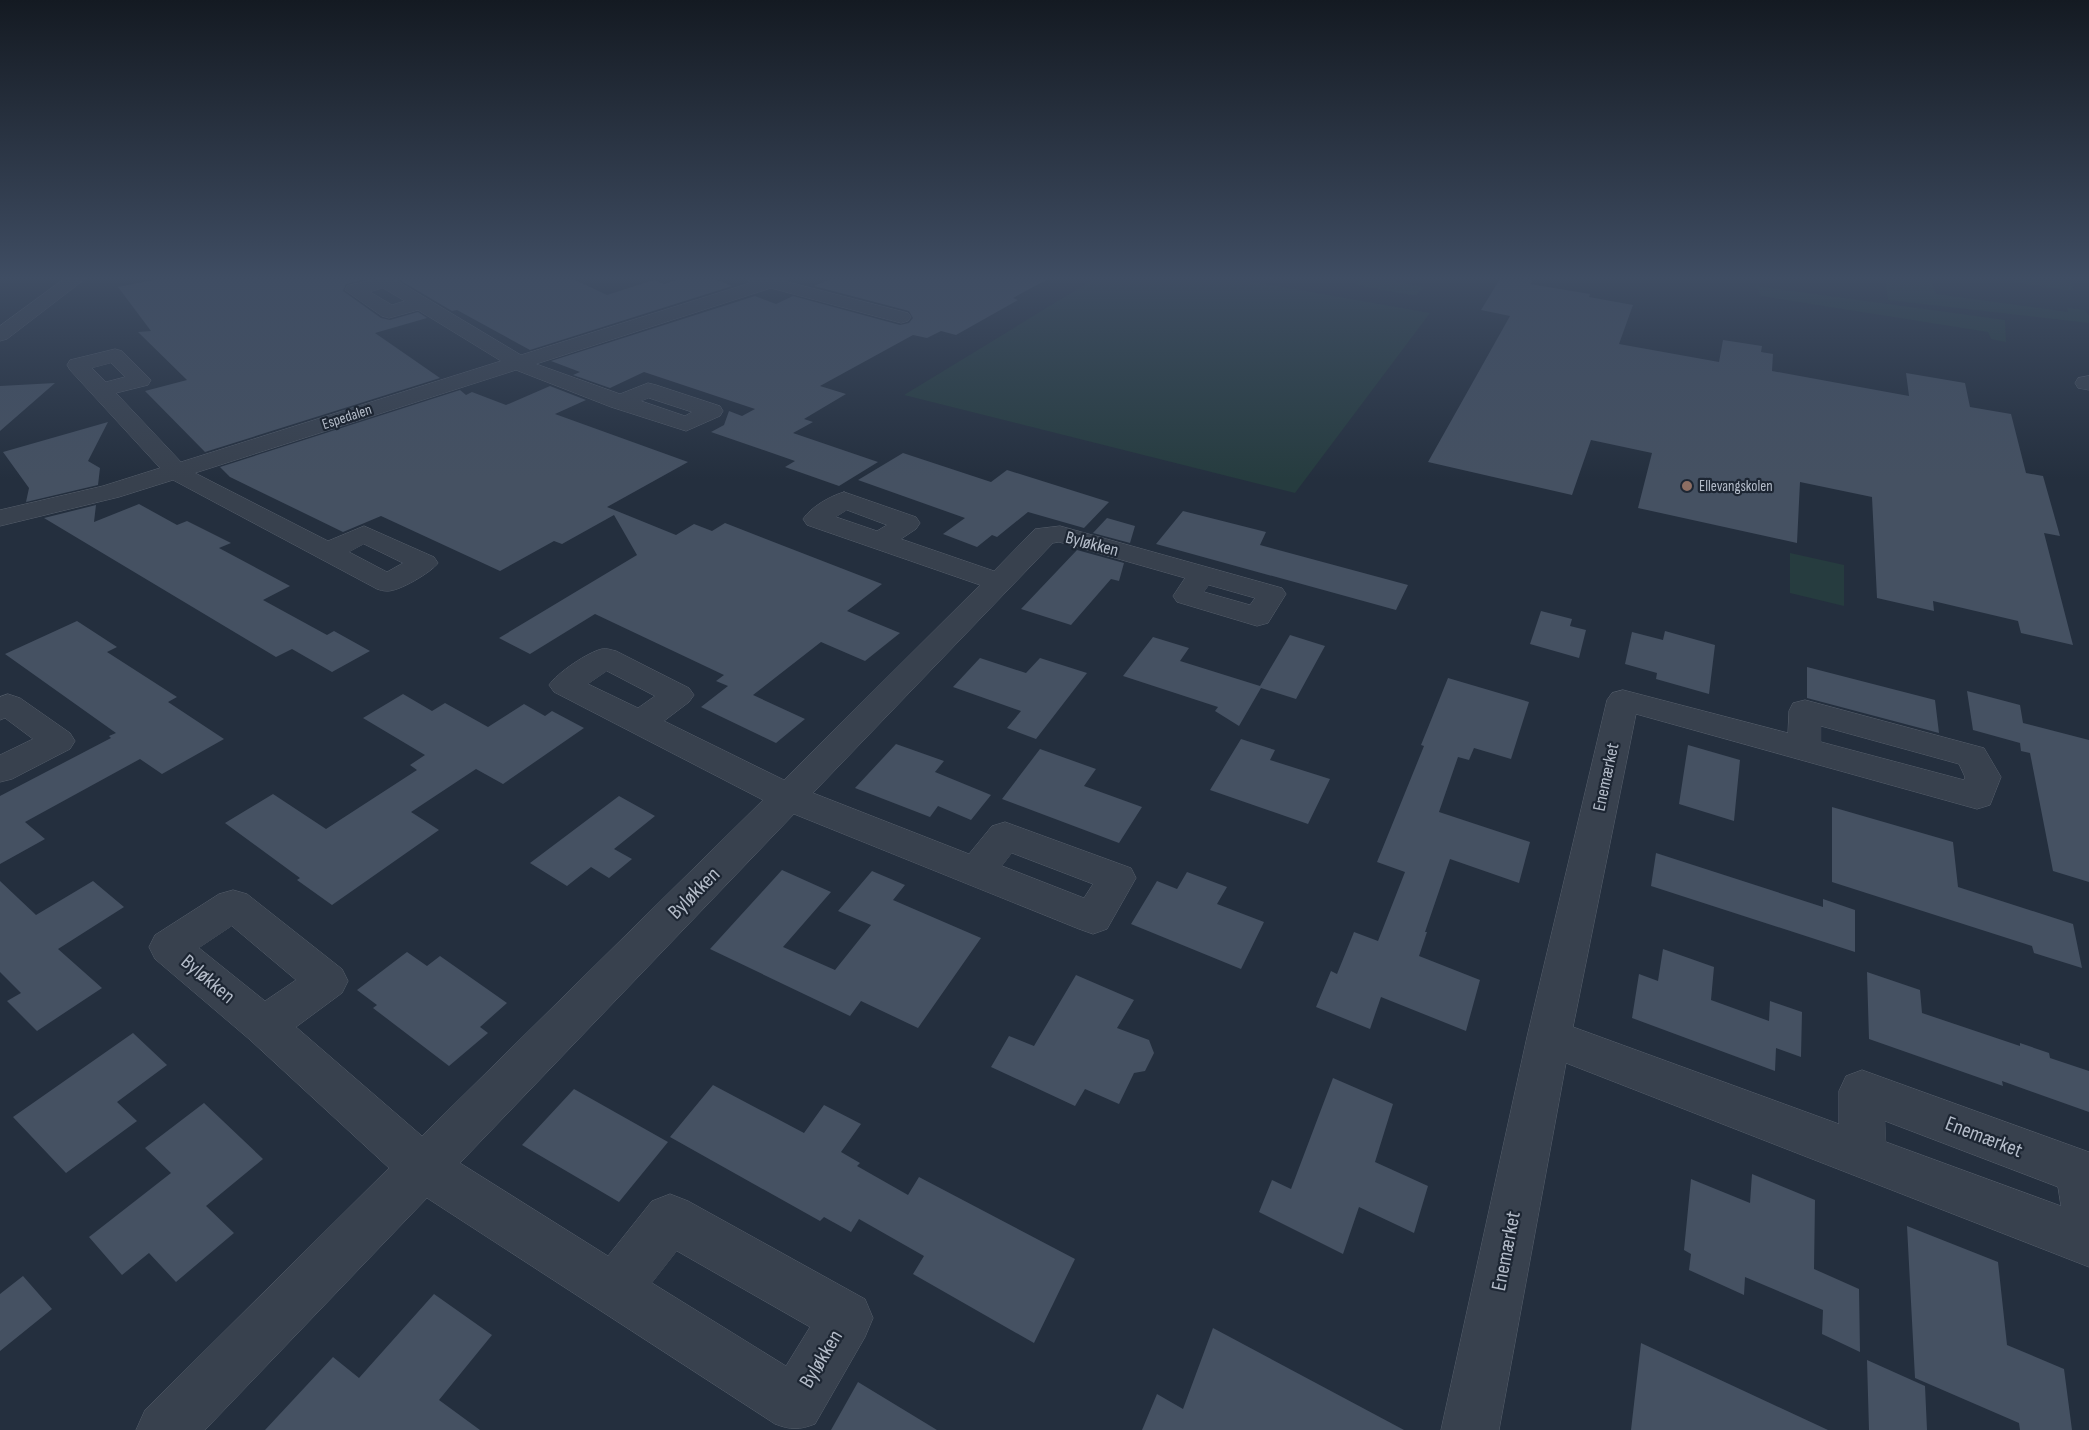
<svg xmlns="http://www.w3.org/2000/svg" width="2089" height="1430" font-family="'Sofia Sans Condensed',sans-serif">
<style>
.green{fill:#263c3f}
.building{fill:#455162}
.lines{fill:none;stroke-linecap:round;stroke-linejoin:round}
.minor-casing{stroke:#565f6c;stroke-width:1}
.minor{fill:#38414e;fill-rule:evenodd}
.education-dot{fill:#8d6e63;stroke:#1d2633;stroke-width:2}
.labels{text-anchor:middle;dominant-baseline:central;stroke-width:4.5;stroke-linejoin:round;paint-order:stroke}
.far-street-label{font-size:15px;fill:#b4bcc9;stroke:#1d2633}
.far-poi-label{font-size:15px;fill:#b4bcc9;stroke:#1d2633;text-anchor:start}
.street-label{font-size:18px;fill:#b4bcc9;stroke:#1d2633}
.near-street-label{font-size:21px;fill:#b4bcc9;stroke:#1d2633}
</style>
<rect width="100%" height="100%" fill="#242f3e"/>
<!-- green -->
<path class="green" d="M 1094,279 L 1237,279 L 1430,313 L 1295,493 L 904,395 Z
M 1361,279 L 1385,279 L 1424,287 L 1417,295 L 1411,295 L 1361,286 L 1356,284 Z
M 1885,279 L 1931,279 L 1936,294 L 2068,312 L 2067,308 L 2085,310 L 2089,316 L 2089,323 L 1888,300 Z
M 1995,279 L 2069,279 L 2074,289 L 2065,290 Z
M 1756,286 L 2005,320 L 2006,342 L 1991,339 L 1988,332 L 1761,296 Z
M 1790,553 L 1844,565 L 1844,606 L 1790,593 Z"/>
<!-- building -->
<path class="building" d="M 159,279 L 367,279 L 346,284 L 343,291 L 381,318 L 390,320 L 418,312 L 427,318 L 375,333 L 440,378 L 205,452 L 145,391 L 187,380 L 138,332 L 151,331 L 118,287 Z
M 398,279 L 573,279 L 607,295 L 654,280 L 664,284 L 679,279 L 715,279 L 732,286 L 530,350 L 457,310 L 452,311 Z
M 830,279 L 1048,279 L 1013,298 L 1018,300 L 956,335 L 941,331 L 927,338 L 913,335 L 820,386 L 846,394 L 804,419 L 813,422 L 793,433 L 878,462 L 839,486 L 785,467 L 795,461 L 711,432 L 724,425 L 729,411 L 742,416 L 755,409 L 644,372 L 610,388 L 573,375 L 580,372 L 551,361 L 755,296 L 776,304 L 793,296 L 900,325 L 909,323 L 913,318 L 909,311 L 814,286 Z
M 1500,279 L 1533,279 L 1530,284 L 1590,294 L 1589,297 L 1633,305 L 1619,344 L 1719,362 L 1723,340 L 1762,346 L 1761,352 L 1773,354 L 1772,371 L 1909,396 L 1906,373 L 1965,383 L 1970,407 L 2011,414 L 2026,473 L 2043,476 L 2060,536 L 2044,533 L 2073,645 L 2021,633 L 2018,621 L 1933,601 L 1934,611 L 1877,598 L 1872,497 L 1800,482 L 1797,543 L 1638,508 L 1652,453 L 1591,440 L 1572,495 L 1428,462 L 1510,316 L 1481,310 Z
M 55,383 L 0,431 L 0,386 Z
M 550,386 L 586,400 L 555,414 L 688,462 L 607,507 L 676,535 L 694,524 L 712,531 L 725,523 L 882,584 L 847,611 L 900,633 L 865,661 L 821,642 L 753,695 L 805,719 L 776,743 L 701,707 L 728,686 L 716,681 L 724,675 L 595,614 L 530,654 L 499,638 L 637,555 L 614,515 L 562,544 L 554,541 L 500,571 L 381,516 L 343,532 L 230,477 L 220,467 L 460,390 L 466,395 L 472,392 L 506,405 Z
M 108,422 L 88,461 L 100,468 L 98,485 L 26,502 L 29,488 L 3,452 Z
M 903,453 L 991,482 L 1007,470 L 1109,502 L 1084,528 L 1028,512 L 997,537 L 992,535 L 977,547 L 943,534 L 965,518 L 858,480 Z
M 139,504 L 177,525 L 187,521 L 231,543 L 219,548 L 290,586 L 263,600 L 327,635 L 334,631 L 370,651 L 332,672 L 292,649 L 276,657 L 44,518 L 96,505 L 94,522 Z
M 1183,511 L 1266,532 L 1260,545 L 1408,585 L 1396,610 L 1156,544 Z
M 1107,518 L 1135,526 L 1130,543 L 1093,533 Z
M 1077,550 L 1124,563 L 1119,581 L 1111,579 L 1071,625 L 1021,609 Z
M 1541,611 L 1572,619 L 1570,626 L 1586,630 L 1579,658 L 1530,644 Z
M 77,621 L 117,647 L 107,652 L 177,697 L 168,702 L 224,739 L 162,774 L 140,759 L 25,822 L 45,839 L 0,864 L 0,796 L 111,738 L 109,736 L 116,733 L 5,654 Z
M 1665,631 L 1715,645 L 1709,694 L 1656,679 L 1657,673 L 1625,664 L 1632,632 L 1663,640 Z
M 1290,635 L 1325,646 L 1296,699 L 1261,688 L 1239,726 L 1215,711 L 1218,707 L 1123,676 L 1153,637 L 1189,648 L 1180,661 L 1260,686 Z
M 980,658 L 1026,673 L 1040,658 L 1087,673 L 1036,739 L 1007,728 L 1021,711 L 953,687 Z
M 1807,667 L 1935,700 L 1939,733 L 1807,698 Z
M 1448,678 L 1529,702 L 1511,759 L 1474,748 L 1469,760 L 1458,757 L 1439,812 L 1530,842 L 1519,883 L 1450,859 L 1425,932 L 1427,932 L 1419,956 L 1480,980 L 1466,1031 L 1381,997 L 1370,1029 L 1316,1007 L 1331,971 L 1337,974 L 1354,932 L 1378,941 L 1405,872 L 1377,862 L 1424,746 L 1421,745 Z
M 1967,691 L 2020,705 L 2023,723 L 2089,740 L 2089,882 L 2053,871 L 2030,753 L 2021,751 L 2020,743 L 1973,730 Z
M 403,694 L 432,711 L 445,703 L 488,727 L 524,704 L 545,716 L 552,711 L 584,728 L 503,784 L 476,769 L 411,812 L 439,830 L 332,905 L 297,880 L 300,878 L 225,823 L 273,794 L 326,829 L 417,770 L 410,765 L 425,755 L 363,718 Z
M 1241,739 L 1275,750 L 1270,760 L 1330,779 L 1308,824 L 1210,790 Z
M 896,744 L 944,761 L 935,772 L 991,795 L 971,820 L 938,806 L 930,817 L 855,788 Z
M 1688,745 L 1740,760 L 1734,821 L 1679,804 Z
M 1040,749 L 1096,769 L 1084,786 L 1142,807 L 1119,843 L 1002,799 Z
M 619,796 L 655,816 L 614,849 L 632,859 L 609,878 L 591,867 L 567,886 L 530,863 Z
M 1832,807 L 1953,842 L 1958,887 L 2073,924 L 2082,968 L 2034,953 L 2032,946 L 1832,882 Z
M 1656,853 L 1823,907 L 1823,899 L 1855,910 L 1855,952 L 1651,886 Z
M 782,870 L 831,892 L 783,947 L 835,970 L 871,925 L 838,911 L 872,871 L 905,885 L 893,900 L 981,938 L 918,1028 L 861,1001 L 850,1016 L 710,949 Z
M 1187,872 L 1227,887 L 1217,904 L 1264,922 L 1241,969 L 1131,924 L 1157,881 L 1177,889 Z
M 0,881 L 36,915 L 93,881 L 124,907 L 58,949 L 102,988 L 37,1031 L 7,1001 L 21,993 L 0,972 Z
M 1663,949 L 1714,967 L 1711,1000 L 1769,1021 L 1770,1001 L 1802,1012 L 1801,1057 L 1776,1048 L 1775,1071 L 1632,1018 L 1639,974 L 1658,981 Z
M 407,952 L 427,966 L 440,956 L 507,1003 L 480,1027 L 488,1033 L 449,1066 L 373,1008 L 377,1005 L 357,990 Z
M 1867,972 L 1920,990 L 1922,1013 L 2020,1046 L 2020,1043 L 2049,1053 L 2050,1058 L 2089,1071 L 2089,1112 L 2002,1081 L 2003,1086 L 1869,1039 Z
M 1076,975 L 1134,1000 L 1117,1028 L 1149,1040 L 1154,1053 L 1145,1071 L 1134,1073 L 1119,1104 L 1085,1089 L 1075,1106 L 991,1067 L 1009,1036 L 1034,1046 Z
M 133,1033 L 167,1065 L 117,1102 L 137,1121 L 66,1173 L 13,1117 Z
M 1333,1078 L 1393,1104 L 1375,1162 L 1428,1186 L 1414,1233 L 1359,1207 L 1343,1254 L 1259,1212 L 1272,1180 L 1291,1189 Z
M 713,1085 L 804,1133 L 824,1105 L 861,1124 L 841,1152 L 860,1163 L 857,1166 L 908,1195 L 919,1177 L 1075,1259 L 1034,1343 L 913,1274 L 924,1256 L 859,1219 L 851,1232 L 824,1217 L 820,1221 L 670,1137 Z
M 574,1089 L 668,1142 L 619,1202 L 522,1145 Z
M 204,1103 L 263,1159 L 206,1206 L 234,1233 L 176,1282 L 149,1253 L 122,1275 L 89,1237 L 171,1173 L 145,1148 Z
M 1752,1174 L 1815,1200 L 1814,1269 L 1859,1289 L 1860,1352 L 1822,1334 L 1823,1310 L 1745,1277 L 1744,1295 L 1689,1270 L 1691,1254 L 1684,1250 L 1691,1179 L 1750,1203 Z
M 1907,1226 L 1998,1262 L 2007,1345 L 2064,1369 L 2072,1430 L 2020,1430 L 2019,1423 L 1915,1378 Z
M 23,1276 L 52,1309 L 0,1351 L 0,1294 Z
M 434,1294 L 492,1335 L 439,1400 L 480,1430 L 265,1430 L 333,1357 L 359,1378 Z
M 1213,1328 L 1404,1430 L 1142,1430 L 1157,1394 L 1183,1409 Z
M 1641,1343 L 1828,1430 L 1631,1430 Z
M 1867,1360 L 1925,1386 L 1927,1430 L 1869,1430 Z
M 858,1382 L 937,1430 L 831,1430 Z"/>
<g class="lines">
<!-- minor casing -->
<g class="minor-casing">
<path id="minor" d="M 64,279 L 85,279 L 7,339 L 0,341 L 0,326 Z
M 376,279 L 394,279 L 521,355 L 750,283 L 748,279 L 790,279 L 788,282 L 908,313 L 911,317 L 908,321 L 901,323 L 771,288 L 536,364 L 620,394 L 648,383 L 656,385 L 720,406 L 723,411 L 720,416 L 686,431 L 611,407 L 516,370 L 195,473 L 328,541 L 364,526 L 434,557 L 438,563 C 432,572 398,592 387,591 C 383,591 380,590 377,589 L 173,480 L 119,497 L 0,526 L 0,510 L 103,486 L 160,468 L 70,370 L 67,365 L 70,360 L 115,349 L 122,351 L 151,380 L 148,385 L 116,393 L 181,462 L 501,361 L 418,310 L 389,318 L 382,316 L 345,290 L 347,286 ZM 383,288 L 405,301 L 392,305 L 370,292 ZM 111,363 L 125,377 L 106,382 L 92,368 ZM 649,398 L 692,412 L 685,416 L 641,401 ZM 364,544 L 403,563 L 387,572 L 349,552 Z
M 2089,376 L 2089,390 L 2078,388 L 2075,383 L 2078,378 Z
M 844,492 L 916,517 L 920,523 L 916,529 L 901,539 L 994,571 L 1035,529 L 1060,526 L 1282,588 L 1286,594 L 1268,623 L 1257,626 L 1177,602 L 1173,596 L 1185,578 L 1059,542 L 1053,543 L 813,793 L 969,854 L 992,826 L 1005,822 L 1131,868 L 1136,878 L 1107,929 L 1093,934 L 1079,929 L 794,814 L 460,1163 L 608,1256 L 652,1201 L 670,1194 L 688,1201 L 865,1299 L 873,1318 L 865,1337 L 815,1424 C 799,1430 791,1430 775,1424 L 427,1198 L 205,1430 L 136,1430 L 145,1410 L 389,1168 L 249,1039 L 155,959 L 149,947 L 155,935 L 219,894 L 233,890 L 247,894 L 342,969 L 348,981 L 342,993 L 296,1027 L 422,1136 L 763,800 L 554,692 L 549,685 C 557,673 588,652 602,649 C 607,648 611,650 616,651 L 689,688 L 694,695 L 689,702 L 664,721 L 784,780 L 980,585 L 807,525 L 803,519 C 811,507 830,496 844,492 ZM 847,510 L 887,525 L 877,531 L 836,517 ZM 1209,585 L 1255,598 L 1250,605 L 1204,592 ZM 607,671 L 655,696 L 638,708 L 588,684 ZM 1012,853 L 1093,884 L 1084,898 L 1002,866 ZM 232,926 L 296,980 L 265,1001 L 199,948 ZM 677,1251 L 810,1327 L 786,1366 L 652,1283 Z
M 1623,690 L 1788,733 L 1789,711 L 1793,703 L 1805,700 L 1984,748 L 2001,777 L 1990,805 L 1977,809 L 1636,714 L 1573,1027 L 1839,1124 L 1839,1091 L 1846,1076 L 1862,1070 L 2089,1152 L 2089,1267 L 1566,1063 L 1499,1430 L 1441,1430 L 1527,1037 L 1607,700 L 1612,693 ZM 1821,726 L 1959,764 L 1965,777 L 1964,780 L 1821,742 ZM 1885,1121 L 2058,1187 L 2061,1206 L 1886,1142 Z
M 8,694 L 20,698 L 70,733 L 75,741 L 70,749 L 12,779 L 0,782 L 0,755 L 33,739 L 5,718 L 0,720 L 0,697 Z"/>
</g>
<!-- minor -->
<use href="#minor" class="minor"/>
</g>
<!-- sky -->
<linearGradient id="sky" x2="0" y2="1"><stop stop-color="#141a22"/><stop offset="0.58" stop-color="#3f4d63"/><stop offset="1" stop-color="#3f4d63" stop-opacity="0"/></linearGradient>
<rect width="2089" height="479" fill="url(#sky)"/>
<!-- markers -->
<circle class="education-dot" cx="1687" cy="486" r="6"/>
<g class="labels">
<!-- far-street labels -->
<g class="far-street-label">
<text transform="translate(347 417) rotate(-18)">Espedalen</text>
</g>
<!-- far-poi labels -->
<g class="far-poi-label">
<text x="1699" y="486">Ellevangskolen</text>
</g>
<!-- street labels -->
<g class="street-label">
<text transform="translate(1092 544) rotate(15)">Byløkken</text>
<text transform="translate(1606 777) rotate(-78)">Enemærket</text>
</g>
<!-- near-street labels -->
<g class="near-street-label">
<text transform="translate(694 893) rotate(-45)">Byløkken</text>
<text transform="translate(208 979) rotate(40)">Byløkken</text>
<text transform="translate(1984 1137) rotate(21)">Enemærket</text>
<text transform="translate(1506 1251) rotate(-79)">Enemærket</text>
<text transform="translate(821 1359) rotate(-59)">Byløkken</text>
</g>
</g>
</svg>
